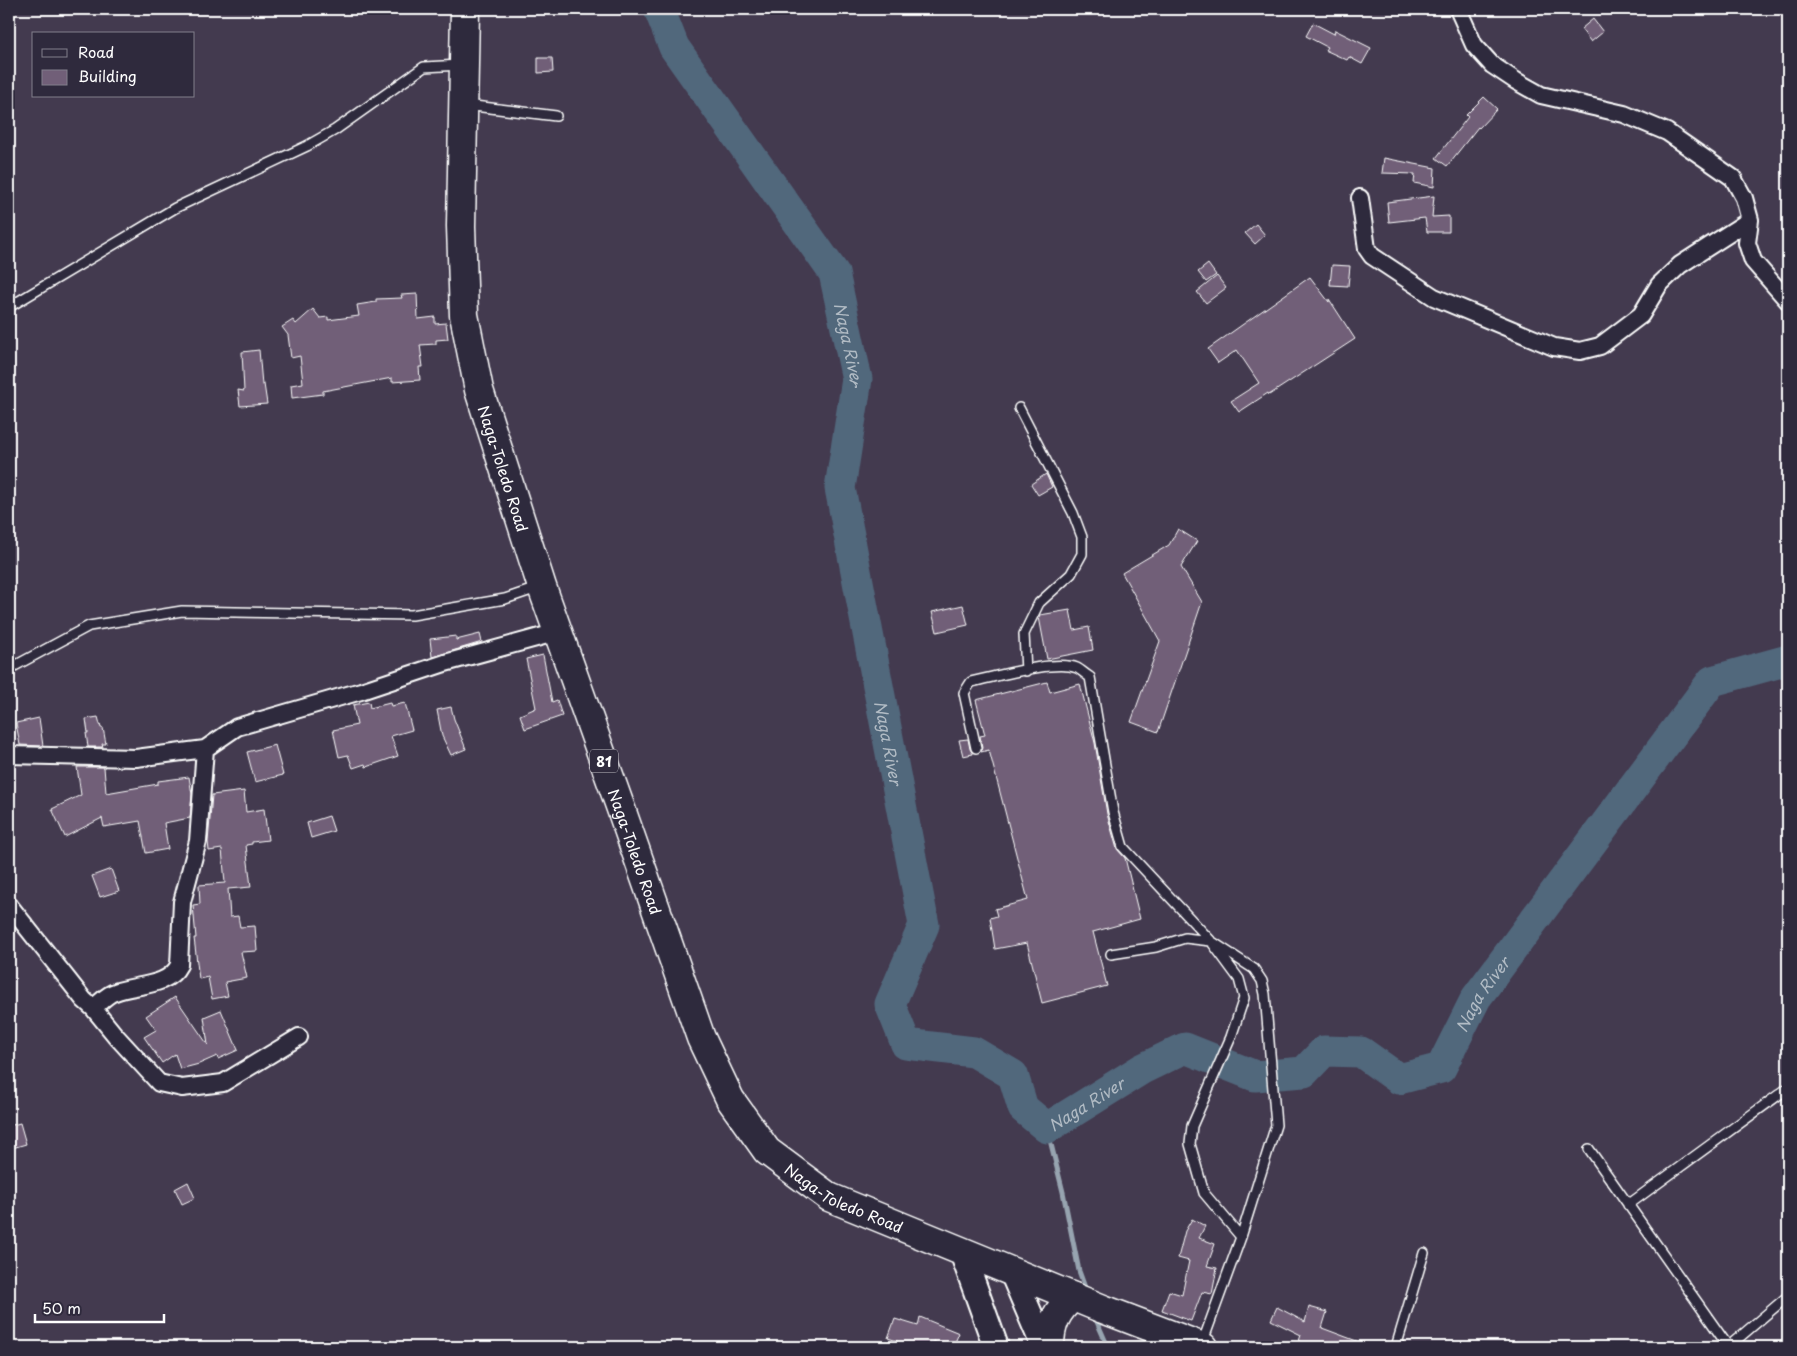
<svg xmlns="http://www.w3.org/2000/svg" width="1797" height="1356" font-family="'Playpen Sans',sans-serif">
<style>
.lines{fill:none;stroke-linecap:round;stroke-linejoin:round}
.stream{stroke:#97a4b0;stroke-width:5}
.river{stroke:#51677c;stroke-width:31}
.building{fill:#715f78;stroke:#fff}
.lane-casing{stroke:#fff;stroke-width:12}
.street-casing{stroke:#fff;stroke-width:20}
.secondary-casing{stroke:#fff;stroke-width:28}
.highway-casing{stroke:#fff;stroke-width:31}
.lane{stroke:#2f2a3d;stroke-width:9}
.street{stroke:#2f2a3d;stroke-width:16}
.secondary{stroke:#2f2a3d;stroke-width:24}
.highway{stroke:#2f2a3d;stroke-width:28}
.labels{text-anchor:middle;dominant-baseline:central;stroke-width:4;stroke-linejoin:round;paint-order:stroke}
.shield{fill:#2f2a3d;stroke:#c1bfc5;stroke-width:1}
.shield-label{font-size:14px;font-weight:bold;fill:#fff}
.street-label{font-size:15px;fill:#fff;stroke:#2f2a3d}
.water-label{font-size:16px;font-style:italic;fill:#b1bbc4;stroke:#2f2a3d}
</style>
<rect width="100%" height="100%" fill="#433a4f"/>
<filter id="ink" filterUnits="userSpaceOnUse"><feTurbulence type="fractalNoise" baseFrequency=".02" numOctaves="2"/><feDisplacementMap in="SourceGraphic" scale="10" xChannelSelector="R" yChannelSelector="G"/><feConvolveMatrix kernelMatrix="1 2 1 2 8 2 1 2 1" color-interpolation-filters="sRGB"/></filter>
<g filter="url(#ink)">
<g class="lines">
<!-- stream -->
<path class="stream" d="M 1047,1128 L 1063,1192 L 1079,1271 L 1087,1293
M 1094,1315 L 1108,1347"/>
<!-- river -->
<path class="river" id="s1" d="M 659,9 L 674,47 L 834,273 L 857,379 L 840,488 L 924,925 L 890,1004 L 906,1044 L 974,1052 L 1013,1075 L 1023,1108 L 1047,1128 L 1142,1069 L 1185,1048 L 1255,1076 L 1304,1072 L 1324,1051 L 1361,1052 L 1399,1079 L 1441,1068 L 1476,998 L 1712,681 L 1788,660"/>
</g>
<!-- building -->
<path class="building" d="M 1593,19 L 1603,32 L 1591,42 L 1581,29 Z
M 1313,23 L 1334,34 L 1335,30 L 1371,48 L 1362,64 L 1349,57 L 1347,60 L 1325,50 L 1327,47 L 1306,36 Z
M 538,58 L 552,58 L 553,72 L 538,73 Z
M 1484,97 L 1497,109 L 1479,128 L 1478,127 L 1447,166 L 1436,158 L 1468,117 L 1466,115 Z
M 1384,158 L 1435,168 L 1434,187 L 1414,183 L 1415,174 L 1382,173 Z
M 1434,196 L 1432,217 L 1449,216 L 1449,232 L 1427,232 L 1425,218 L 1389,222 L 1387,202 Z
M 1256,224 L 1265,235 L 1255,244 L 1245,233 Z
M 1208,264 L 1216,275 L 1206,282 L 1198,272 Z
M 1332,265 L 1350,266 L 1348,286 L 1330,285 Z
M 1217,276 L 1226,288 L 1206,303 L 1197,292 Z
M 1310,277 L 1329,302 L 1329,299 L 1355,339 L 1269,395 L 1268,393 L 1239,412 L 1231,401 L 1259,383 L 1237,350 L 1218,363 L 1208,349 Z
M 417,294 L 418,319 L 435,317 L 435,324 L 446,323 L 448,339 L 436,340 L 436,344 L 420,345 L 423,367 L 419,367 L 420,380 L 392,382 L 392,378 L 323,391 L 323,394 L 292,398 L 291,385 L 303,383 L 300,356 L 291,358 L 288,335 L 282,327 L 293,320 L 296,324 L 313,309 L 320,318 L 328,317 L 328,320 L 359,316 L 357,305 L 376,302 L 376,299 L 402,298 L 401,295 Z
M 259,350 L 262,385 L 264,384 L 267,404 L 240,406 L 238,390 L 244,391 L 242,352 Z
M 1046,474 L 1052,487 L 1038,495 L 1031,484 Z
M 1178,529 L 1197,541 L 1181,567 L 1202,602 L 1158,732 L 1131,722 L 1160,641 L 1122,573 L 1169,545 Z
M 963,605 L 968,625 L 937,632 L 932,612 Z
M 1070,610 L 1074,630 L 1089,627 L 1093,650 L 1047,659 L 1039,617 L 1040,615 Z
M 480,634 L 482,642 L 432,657 L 430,639 L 456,636 L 456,640 Z
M 543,655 L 552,702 L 557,700 L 562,716 L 525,729 L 520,715 L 536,708 L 526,659 Z
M 1047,682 L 1050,692 L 1080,684 L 1095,743 L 1107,814 L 1117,849 L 1125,858 L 1140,919 L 1093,932 L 1107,986 L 1042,1003 L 1027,943 L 995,949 L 990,918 L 997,916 L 995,909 L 1028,900 L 989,750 L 981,752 L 982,747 L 980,736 L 985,735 L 976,700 Z
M 369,702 L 370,708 L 390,703 L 391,706 L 405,703 L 412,730 L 391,736 L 398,756 L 366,767 L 365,764 L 353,768 L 348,755 L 339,757 L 333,730 L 357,725 L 353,705 Z
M 451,707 L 454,719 L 466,749 L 451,755 L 442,736 L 437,710 Z
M 98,717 L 101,728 L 103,728 L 106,744 L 102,744 L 103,747 L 88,747 L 86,733 L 88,733 L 86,719 Z
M 39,718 L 43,746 L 20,745 L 16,723 Z
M 968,739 L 970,749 L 973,754 L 963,756 L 959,740 Z
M 275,745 L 283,775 L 255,782 L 247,752 Z
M 77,767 L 104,767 L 106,793 L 158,784 L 158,781 L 189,777 L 192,794 L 190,818 L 164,823 L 168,849 L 146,853 L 140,821 L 104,827 L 102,818 L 65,837 L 52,809 L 81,795 Z
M 244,791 L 246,812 L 264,809 L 268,840 L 252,842 L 252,844 L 246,845 L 251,887 L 228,889 L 230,917 L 238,916 L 240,927 L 255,926 L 257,951 L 241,952 L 247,978 L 225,982 L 228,996 L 212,999 L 208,977 L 199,979 L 194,938 L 196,938 L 193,905 L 200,904 L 199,885 L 225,883 L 222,849 L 209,851 L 208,842 L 212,795 Z
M 329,816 L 334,831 L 311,838 L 307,823 Z
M 111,869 L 119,891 L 100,897 L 92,876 Z
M 175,997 L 208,1045 L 204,1017 L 221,1010 L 238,1050 L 218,1059 L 217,1056 L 199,1064 L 180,1069 L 175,1054 L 162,1063 L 144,1037 L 156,1030 L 146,1016 Z
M 20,1123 L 26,1144 L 9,1149 L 9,1126 Z
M 188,1182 L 195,1198 L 182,1204 L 175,1189 Z
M 1192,1219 L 1205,1226 L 1199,1238 L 1215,1244 L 1207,1266 L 1217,1268 L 1212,1294 L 1202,1292 L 1191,1321 L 1162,1310 L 1169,1291 L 1182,1295 L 1189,1261 L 1178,1258 L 1185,1231 Z
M 1277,1307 L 1305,1322 L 1309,1307 L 1327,1312 L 1322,1328 L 1370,1346 L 1370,1347 L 1297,1347 L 1301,1335 L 1271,1320 Z
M 920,1317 L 959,1333 L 953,1347 L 947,1347 L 933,1341 L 931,1347 L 895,1347 L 897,1341 L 888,1338 L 895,1319 L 918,1326 Z"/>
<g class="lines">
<!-- lane casing -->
<g class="lane-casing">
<path id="lane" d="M 466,105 L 556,116
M 9,307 L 175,208 L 307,146 L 335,130 L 424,67 L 461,65
M 1019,408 L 1073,513 L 1082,537 L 1082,554 L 1071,574 L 1039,603 L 1024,634 L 1026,671
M 9,669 L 89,626 L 182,611 L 412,615 L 505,599 L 540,587
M 976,748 L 964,693 L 971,682 C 996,677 1054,659 1077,668 C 1081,670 1086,675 1090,677 L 1113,812 L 1123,847 L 1211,941 L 1254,969 L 1262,981 L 1265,994 L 1276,1125 L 1241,1237 L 1202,1344
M 1111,954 L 1156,947 L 1185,938 L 1211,941 L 1239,979 L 1244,998 L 1231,1037 L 1192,1126 L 1190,1144 L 1204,1193 L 1241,1237
M 1589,1149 L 1728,1346
M 1628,1205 L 1788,1088
M 1396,1347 L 1424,1253
M 1728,1347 L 1788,1296"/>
</g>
<!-- street casing -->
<g class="street-casing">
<path id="street" d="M 1458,9 L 1474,45 L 1492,65 L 1516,81 L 1541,95 L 1624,114 L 1667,132 L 1733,178 L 1744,198 L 1750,220 L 1747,243 L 1753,261 L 1788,301
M 1360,198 L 1367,249 L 1372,256 L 1434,297 L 1554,347 L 1580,351 L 1600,346 L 1641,315 L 1659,285 L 1680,265 L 1750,220
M 205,749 L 198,841 L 182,902 L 179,965 C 168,987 137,984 115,992 C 107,994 100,1003 93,1008 L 115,1035 L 159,1083 L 182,1088 L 223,1083 L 299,1037
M 9,755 L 136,758 L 205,749 L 237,727 L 361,691 L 445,663 L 558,632
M 9,905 L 84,1000 L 93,1008"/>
</g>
<!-- secondary casing -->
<g class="secondary-casing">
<path id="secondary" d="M 962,1252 L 996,1347
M 1012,1272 L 1044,1347"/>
</g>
<!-- highway casing -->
<g class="highway-casing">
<g id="highway">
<path id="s2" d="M 465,9 L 461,226 L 464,315 L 479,390 L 542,587 L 620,806 L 701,1038 L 730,1099 L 767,1151 L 829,1197 L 1103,1309 L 1203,1347"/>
<path d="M 1050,1347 C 1050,1325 1056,1311 1073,1297"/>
</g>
</g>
<!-- lane -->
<use href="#lane" class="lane"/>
<!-- street -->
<use href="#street" class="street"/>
<!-- secondary -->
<use href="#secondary" class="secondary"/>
<!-- highway -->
<use href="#highway" class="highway"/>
</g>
</g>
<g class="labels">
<!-- shield labels -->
<rect class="shield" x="590" y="749.5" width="28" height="23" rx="4"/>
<g class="shield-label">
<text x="604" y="761">81</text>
</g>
<!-- street labels -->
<g class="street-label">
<text stroke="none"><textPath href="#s2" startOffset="465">Naga-Toledo Road</textPath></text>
<text stroke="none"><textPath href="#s2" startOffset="870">Naga-Toledo Road</textPath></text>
<text stroke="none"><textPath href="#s2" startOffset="1290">Naga-Toledo Road</textPath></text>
</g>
<!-- water labels -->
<g class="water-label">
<text stroke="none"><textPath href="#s1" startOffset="391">Naga River</textPath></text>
<text stroke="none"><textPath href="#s1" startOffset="796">Naga River</textPath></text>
<text stroke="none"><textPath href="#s1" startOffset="1815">Naga River</textPath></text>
<text stroke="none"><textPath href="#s1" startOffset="1336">Naga River</textPath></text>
</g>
</g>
<!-- margin -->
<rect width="1797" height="1356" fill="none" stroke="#2f2a3d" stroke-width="30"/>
<rect x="15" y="15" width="1767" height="1326" fill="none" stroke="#fff" stroke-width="2" filter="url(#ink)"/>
<!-- legend -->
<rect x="32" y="32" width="162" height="65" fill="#2f2a3d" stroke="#827f8b"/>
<rect x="42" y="49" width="25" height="8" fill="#2f2a3d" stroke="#827f8b"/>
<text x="78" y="58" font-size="15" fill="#ffffff">Road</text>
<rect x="42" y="70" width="25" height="15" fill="#715f78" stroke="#827f8b"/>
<text x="78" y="82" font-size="15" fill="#ffffff">Building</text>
<!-- scale -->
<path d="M35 1314v8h129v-8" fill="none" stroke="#ffffff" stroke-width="2.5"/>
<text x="42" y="1314" font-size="15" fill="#ffffff" stroke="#2f2a3d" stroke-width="4" paint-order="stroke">50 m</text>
</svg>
